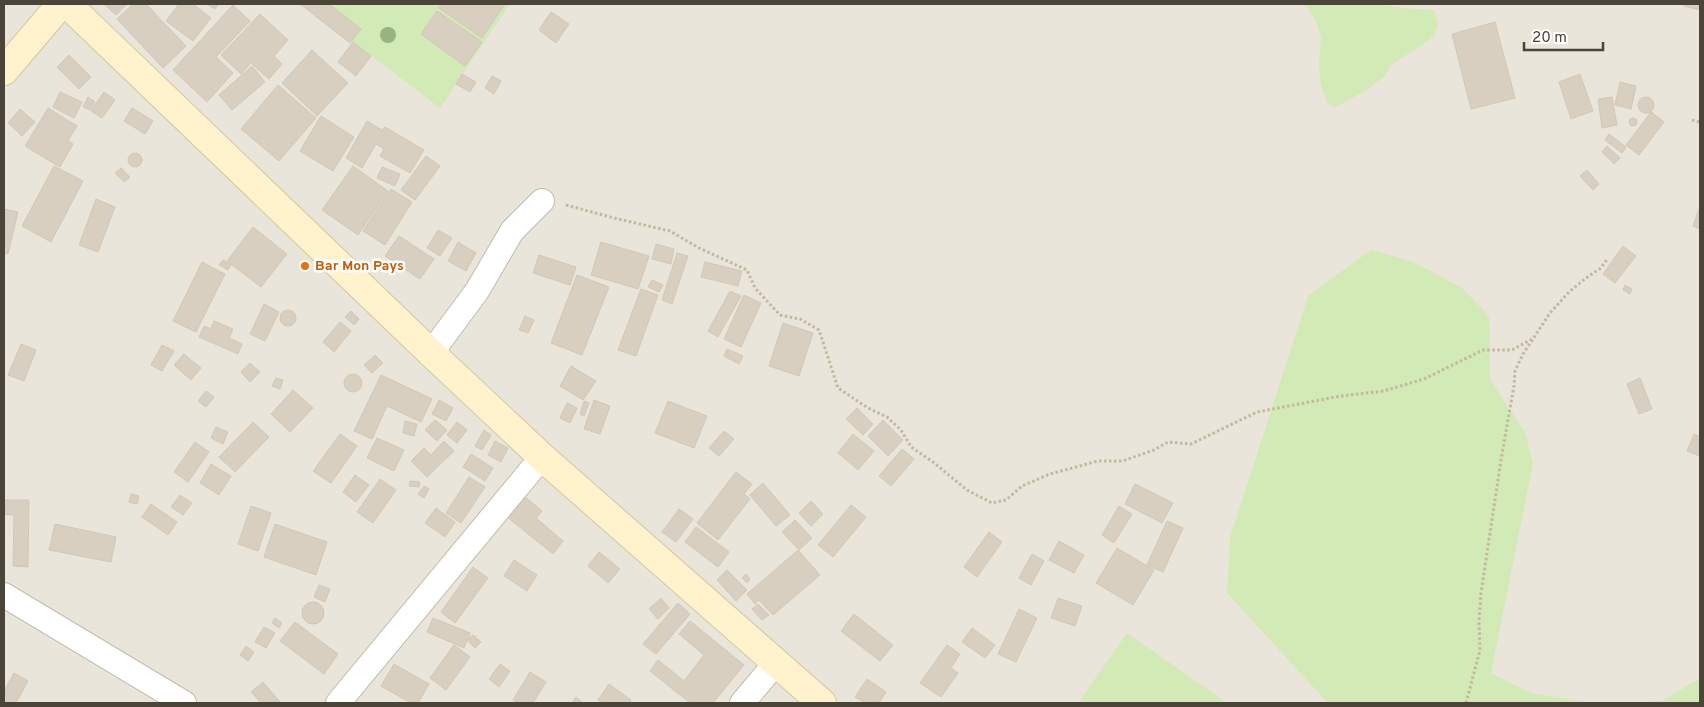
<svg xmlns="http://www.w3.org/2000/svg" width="1704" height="707" font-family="Overpass,sans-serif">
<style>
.residential{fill:#eae5da}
.green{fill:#d2eab5}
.building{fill:#d8cfc1;stroke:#d3c7b4}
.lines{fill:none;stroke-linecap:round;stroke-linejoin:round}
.street-casing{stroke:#c2bbae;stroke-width:26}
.secondary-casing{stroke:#d6c79b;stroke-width:30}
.path{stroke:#c4b79f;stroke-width:3;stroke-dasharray:2.5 2.5;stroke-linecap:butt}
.street{stroke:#fff;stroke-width:24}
.secondary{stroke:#fff3cd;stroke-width:28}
.tree{fill:#97b381}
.food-dot{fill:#e8710a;stroke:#fff;stroke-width:2}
.labels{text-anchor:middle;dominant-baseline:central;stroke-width:5;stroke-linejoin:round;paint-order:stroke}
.food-label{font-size:14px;font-weight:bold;fill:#c56008;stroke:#fff;text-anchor:start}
</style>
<rect width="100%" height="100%" fill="#f6f3ec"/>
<!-- residential -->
<path class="residential" d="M 4,4 L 1700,4 L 1700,703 L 4,703 Z"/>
<!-- green -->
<path class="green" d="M 303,4 L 510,4 L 440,108 Z
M 1306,4 L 1374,4 L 1402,8 L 1434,10 L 1438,23 L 1435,34 L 1428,41 L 1391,65 L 1385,76 L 1368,89 L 1336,107 L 1328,104 L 1321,85 L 1319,65 L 1321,38 L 1318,26 Z
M 1371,250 L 1414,262 L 1462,288 L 1489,316 L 1490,380 L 1525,432 L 1533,464 L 1491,673 L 1531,693 L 1592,703 L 1328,703 L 1227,593 L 1230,538 L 1308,296 Z
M 1127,633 L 1227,703 L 1078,703 Z
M 1700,678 L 1700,703 L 1621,703 L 1662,701 Z"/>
<!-- building -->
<path class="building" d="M 104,4 L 127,4 L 116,15 Z
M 133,4 L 146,4 L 186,46 L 163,68 L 117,19 Z
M 179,4 L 193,4 L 211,18 L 193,41 L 166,21 Z
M 207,4 L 219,4 L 215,9 Z
M 300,4 L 329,4 L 361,29 L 350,43 Z
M 442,4 L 505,4 L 482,38 L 439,8 Z
M 1684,4 L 1700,4 L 1700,10 L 1684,6 Z
M 233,5 L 250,21 L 216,57 L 233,73 L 207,102 L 173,70 Z
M 437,11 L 482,42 L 465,66 L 421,34 Z
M 551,12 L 569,24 L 556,43 L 539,30 Z
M 260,14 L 288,40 L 274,56 L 282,64 L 269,79 L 251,63 L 241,74 L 221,55 Z
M 1495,22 L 1515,98 L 1471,109 L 1452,34 Z
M 353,42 L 371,56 L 356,76 L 338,62 Z
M 312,50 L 348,83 L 317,116 L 282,83 Z
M 69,55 L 91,77 L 79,89 L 57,67 Z
M 252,66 L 265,82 L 232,110 L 219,95 Z
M 462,74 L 476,82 L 470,92 L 456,84 Z
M 1580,74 L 1593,111 L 1571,119 L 1559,82 Z
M 492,76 L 501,81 L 494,94 L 485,88 Z
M 1620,82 L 1636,86 L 1631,109 L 1615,105 Z
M 278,85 L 316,118 L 279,161 L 241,129 Z
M 60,92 L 82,102 L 74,118 L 53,107 Z
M 104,92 L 115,100 L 102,118 L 91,111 Z
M1638 105a8 8 0 1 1 16 0a8 8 0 1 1-16 0Z
M 88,97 L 95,102 L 90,110 L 83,107 Z
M 1612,97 L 1617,125 L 1602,128 L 1598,99 Z
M 48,108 L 77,126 L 68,141 L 73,144 L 60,167 L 25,146 Z
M 132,108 L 153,121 L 145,134 L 124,121 Z
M 20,109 L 35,122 L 22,136 L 8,123 Z
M 1651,112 L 1664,122 L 1639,155 L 1626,145 Z
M 321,116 L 354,137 L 333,171 L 300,151 Z
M1629 122a4 4 0 1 1 8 0a4 4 0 1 1-8 0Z
M 367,121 L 382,130 L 385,127 L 424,150 L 410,173 L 380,156 L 384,149 L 376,144 L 362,168 L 346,158 Z
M 1609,134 L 1626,147 L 1622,153 L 1605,140 Z
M 1607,146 L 1620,158 L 1614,164 L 1602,152 Z
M128 160a7 7 0 1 1 14 0a7 7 0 1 1-14 0Z
M 426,156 L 440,166 L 415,200 L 401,190 Z
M 54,166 L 83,181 L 51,242 L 22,226 Z
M 353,166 L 388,191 L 358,235 L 322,210 Z
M 382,167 L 400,174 L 395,186 L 377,178 Z
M 121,168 L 130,177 L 124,182 L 115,173 Z
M 1587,170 L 1599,184 L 1593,190 L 1580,176 Z
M 391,189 L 412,202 L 385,245 L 363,231 Z
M 96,199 L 115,207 L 98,252 L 79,245 Z
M 1700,206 L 1700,229 L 1693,226 Z
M 4,209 L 18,212 L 8,254 L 4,253 Z
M 253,227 L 287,254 L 261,287 L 227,261 Z
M 438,230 L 452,238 L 440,256 L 427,248 Z
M 399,236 L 434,259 L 420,279 L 385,256 Z
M 458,242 L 476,253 L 466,271 L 448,261 Z
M 601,242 L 649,256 L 638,289 L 591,275 Z
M 656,244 L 674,249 L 671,264 L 652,259 Z
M 1623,246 L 1636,256 L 1615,283 L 1603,274 Z
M 677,253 L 688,256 L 672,304 L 662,300 Z
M 539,255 L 576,267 L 570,285 L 533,273 Z
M 223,260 L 231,265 L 228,270 L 219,265 Z
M 202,262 L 225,274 L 196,332 L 173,321 Z
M 705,262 L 742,271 L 738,286 L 701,277 Z
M 577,275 L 609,287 L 582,355 L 551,343 Z
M 652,280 L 663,285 L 659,292 L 648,287 Z
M 1625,285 L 1632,289 L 1630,294 L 1623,290 Z
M 641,289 L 658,295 L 636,356 L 618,350 Z
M 730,291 L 741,296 L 718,337 L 708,331 Z
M 744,295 L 761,303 L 741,347 L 724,339 Z
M 264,304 L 279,312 L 265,341 L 250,334 Z
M280 318a8 8 0 1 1 16 0a8 8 0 1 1-16 0Z
M 351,311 L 359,319 L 354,325 L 345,317 Z
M 525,316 L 534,320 L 528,333 L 519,330 Z
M 214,321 L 233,329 L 229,338 L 242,344 L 238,354 L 199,337 L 204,326 L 211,329 Z
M 340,322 L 351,331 L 334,352 L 323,342 Z
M 783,323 L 813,333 L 799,376 L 769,366 Z
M 21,344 L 36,350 L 24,381 L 8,375 Z
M 162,345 L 174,351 L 162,371 L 151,365 Z
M 727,349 L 743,356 L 739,364 L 724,356 Z
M 184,354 L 201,368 L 191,380 L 174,365 Z
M 375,355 L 383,363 L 372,373 L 364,365 Z
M 250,363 L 260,372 L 250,382 L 241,372 Z
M 571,366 L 596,381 L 583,400 L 560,386 Z
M344 383a9 9 0 1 1 18 0a9 9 0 1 1-18 0Z
M 381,375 L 432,399 L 421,422 L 387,406 L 372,439 L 354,431 Z
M 276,378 L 283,380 L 280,389 L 272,386 Z
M 1640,378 L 1652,409 L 1639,414 L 1627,384 Z
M 293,390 L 313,408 L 290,432 L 271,414 Z
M 206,391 L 214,397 L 206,407 L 198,401 Z
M 439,400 L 453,408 L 446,421 L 432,414 Z
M 594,400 L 610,406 L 600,434 L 584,429 Z
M 584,401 L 589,403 L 584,416 L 580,414 Z
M 668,401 L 707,416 L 694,448 L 655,433 Z
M 567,403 L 577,408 L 570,423 L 560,418 Z
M 857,408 L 873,424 L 863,435 L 846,419 Z
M 435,420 L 447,430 L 437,441 L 425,430 Z
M 883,420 L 903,440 L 888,456 L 868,436 Z
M 405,421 L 417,424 L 414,436 L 403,433 Z
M 253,422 L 269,437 L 235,472 L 219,457 Z
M 457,422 L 467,430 L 457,443 L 447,435 Z
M 216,427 L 228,432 L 223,444 L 211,438 Z
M 484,430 L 491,435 L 482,450 L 475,446 Z
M 724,431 L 734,439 L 719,456 L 709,448 Z
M 340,434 L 357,446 L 331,483 L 313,471 Z
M 853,434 L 874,451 L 858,470 L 838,453 Z
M 1694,434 L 1700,437 L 1700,456 L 1687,451 Z
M 377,438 L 404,450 L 394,471 L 367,458 Z
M 444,441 L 454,451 L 427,477 L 411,461 L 424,448 L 431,455 Z
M 495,441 L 508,448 L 501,462 L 488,455 Z
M 195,442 L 209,452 L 188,482 L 174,472 Z
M 902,449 L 914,459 L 891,486 L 879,476 Z
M 471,454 L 493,468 L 485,481 L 463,467 Z
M 211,464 L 231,476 L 219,495 L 200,483 Z
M 736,472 L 752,484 L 744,494 L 750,499 L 718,540 L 697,523 Z
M 355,475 L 369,485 L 356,502 L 343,492 Z
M 469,477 L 485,487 L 461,523 L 446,513 Z
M 380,479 L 396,490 L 373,523 L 357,512 Z
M 410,481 L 420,482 L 419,487 L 409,486 Z
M 763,483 L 790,515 L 776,526 L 750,495 Z
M 1135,484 L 1173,503 L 1162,523 L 1125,504 Z
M 424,486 L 429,489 L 424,498 L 418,494 Z
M 131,494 L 139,496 L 137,504 L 129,502 Z
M 180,495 L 192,503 L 183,515 L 171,507 Z
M 524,496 L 542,511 L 536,518 L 563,541 L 553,554 L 507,517 Z
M 4,500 L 29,500 L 28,567 L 13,566 L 14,515 L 4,514 Z
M 811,501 L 823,514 L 811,526 L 799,513 Z
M 151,504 L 177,522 L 168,535 L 142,517 Z
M 851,505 L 866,517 L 833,557 L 818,545 Z
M 251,506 L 271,513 L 258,551 L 238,544 Z
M 1119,506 L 1132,514 L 1114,543 L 1102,535 Z
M 436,508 L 455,522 L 445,537 L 425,523 Z
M 679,509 L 693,519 L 676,542 L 662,532 Z
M 795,520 L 812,538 L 799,550 L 782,532 Z
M 1167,521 L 1183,528 L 1163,572 L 1147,565 Z
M 55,524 L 116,537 L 111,562 L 49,550 Z
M 275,524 L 327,542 L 316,575 L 264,557 Z
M 696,527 L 729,552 L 718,567 L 685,542 Z
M 989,532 L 1002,542 L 977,577 L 964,567 Z
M 1059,541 L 1084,555 L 1074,573 L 1049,560 Z
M 1117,548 L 1154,570 L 1133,605 L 1096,583 Z
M 798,550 L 820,575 L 773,615 L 759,600 L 755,604 L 747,594 Z
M 599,552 L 620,569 L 608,583 L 588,566 Z
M 1032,554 L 1044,561 L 1031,585 L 1019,578 Z
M 514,560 L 537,575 L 527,591 L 504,576 Z
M 473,567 L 488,578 L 455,623 L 441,612 Z
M 727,570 L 747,590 L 736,601 L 717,580 Z
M 746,574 L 750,579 L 747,583 L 742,578 Z
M 319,585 L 330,589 L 325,602 L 314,597 Z
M 661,598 L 669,608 L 658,619 L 649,609 Z
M 1058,598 L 1082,606 L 1075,626 L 1051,618 Z
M302 613a11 11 0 1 1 22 0a11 11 0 1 1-22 0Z
M 678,603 L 690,614 L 656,654 L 643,644 Z
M 758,604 L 769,615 L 762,620 L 752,609 Z
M 1019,609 L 1037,618 L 1016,662 L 998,654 Z
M 854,614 L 893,645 L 880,661 L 841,631 Z
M 275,618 L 282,623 L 279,628 L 272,623 Z
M 433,618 L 470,633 L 464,648 L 427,632 Z
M 690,621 L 744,665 L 713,703 L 690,703 L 650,671 L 658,660 L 684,681 L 704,655 L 679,634 Z
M 295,622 L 338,654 L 324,674 L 280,641 Z
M 264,627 L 275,633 L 266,648 L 255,642 Z
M 972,628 L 995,645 L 985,658 L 962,642 Z
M 473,635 L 481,642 L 475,648 L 467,640 Z
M 454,645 L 470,657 L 446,690 L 430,678 Z
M 947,645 L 960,654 L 951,668 L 958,673 L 941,697 L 920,683 Z
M 246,646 L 254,652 L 248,661 L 240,655 Z
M 394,664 L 429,684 L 418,703 L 411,703 L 381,686 Z
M 500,664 L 510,671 L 499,687 L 489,679 Z
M 530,672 L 546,682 L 533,703 L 518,703 L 513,700 Z
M 14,673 L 28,681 L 16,703 L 4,703 L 4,691 Z
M 867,679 L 886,692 L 879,703 L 865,703 L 855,697 Z
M 263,682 L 281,703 L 261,703 L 251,692 Z
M 609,684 L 631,700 L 629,703 L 603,703 L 598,700 Z
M 576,697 L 581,701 L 579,703 L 573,702 Z"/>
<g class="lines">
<!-- street casing -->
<g class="street-casing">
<path id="street" d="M 431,353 L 477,291 L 512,231 L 542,201
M 4,595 L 184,703
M 338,703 L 542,457
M 742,703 L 776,663"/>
</g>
<!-- secondary casing -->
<g class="secondary-casing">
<path id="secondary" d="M 67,4 L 431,353 L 542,457 L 822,703
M 4,71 L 61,4"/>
</g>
<!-- path -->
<path class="path" d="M 1692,120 L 1700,122
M 566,205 L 614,218 L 670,231 L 699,248 L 747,270 L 755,288 L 780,315 L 800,319 L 819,330 L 838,388 L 868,408 L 887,417 L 901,430 L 911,447 L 933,462 L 967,490 L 992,503 L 1006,500 L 1022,486 L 1050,474 L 1098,461 L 1122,461 L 1154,450 L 1168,442 L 1191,444 L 1257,412 L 1341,396 L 1384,391 L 1424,379 L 1483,350 L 1512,350 L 1534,338
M 1466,703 L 1480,650 L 1479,622 L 1481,593 L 1501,460 L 1514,386 L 1515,371 L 1523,354 L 1550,313 L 1569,292 L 1586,278 L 1601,268 L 1608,258"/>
<!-- street -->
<use href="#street" class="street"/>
<!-- secondary -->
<use href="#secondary" class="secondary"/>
</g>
<!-- trees -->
<circle class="tree" cx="388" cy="35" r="8"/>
<!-- markers -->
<circle class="food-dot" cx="305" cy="266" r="5"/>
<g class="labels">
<!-- food labels -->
<g class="food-label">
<text x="315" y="266">Bar Mon Pays</text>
</g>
</g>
<!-- border -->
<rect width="1704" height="707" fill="none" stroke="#4b4439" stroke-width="10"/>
<!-- scale -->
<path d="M1524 42v8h79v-8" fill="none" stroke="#4b4439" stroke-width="2.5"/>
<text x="1532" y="42" font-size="15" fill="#4b4439" stroke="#ffffff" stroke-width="4" paint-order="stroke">20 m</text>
</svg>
